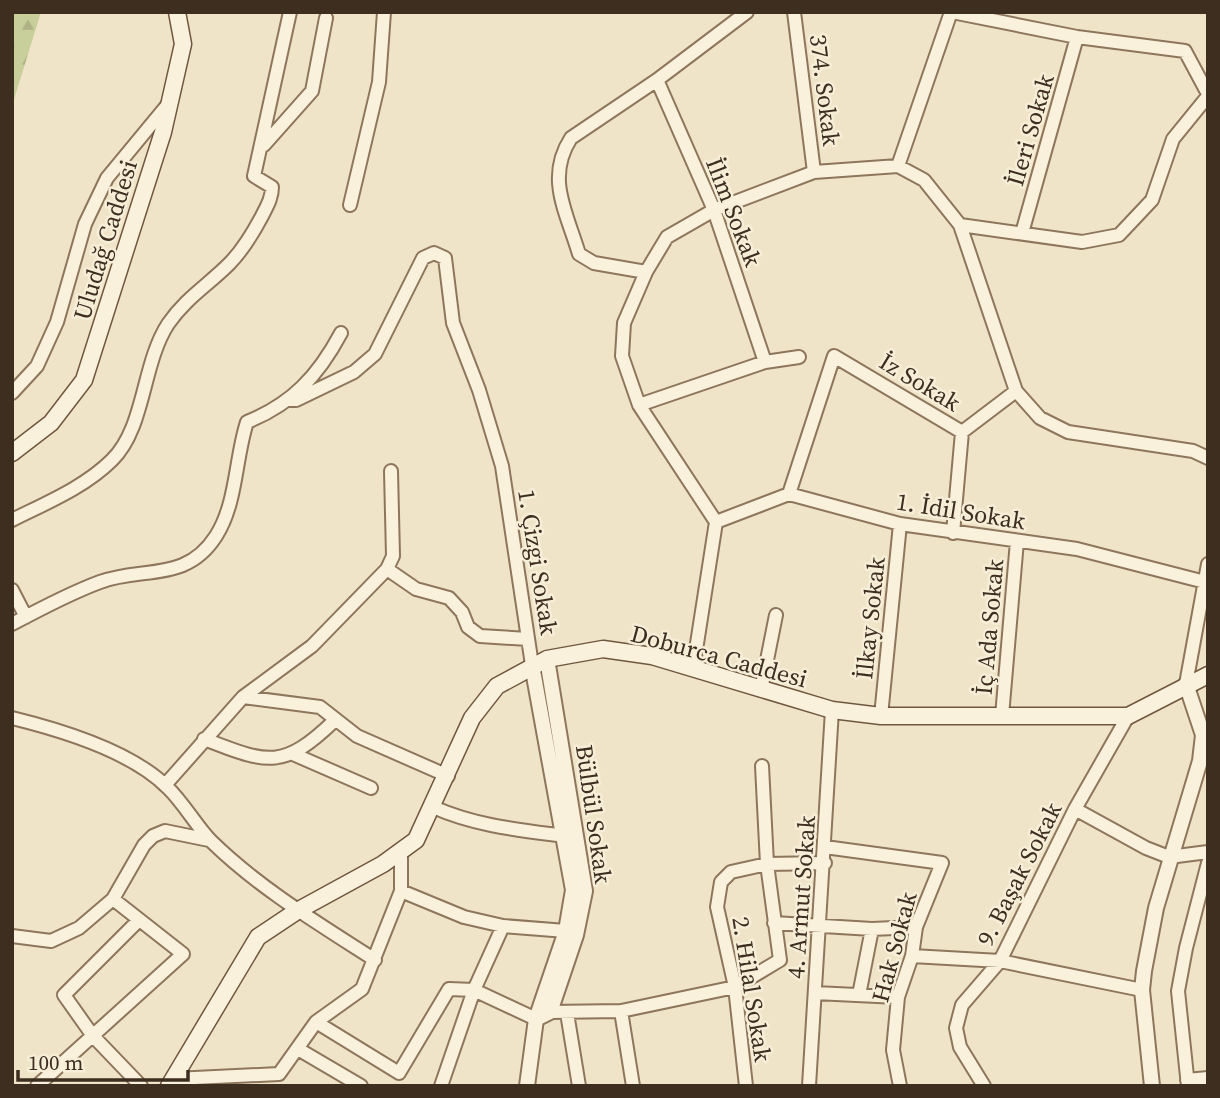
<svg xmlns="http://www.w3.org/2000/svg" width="1220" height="1098" font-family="'Source Serif 4',serif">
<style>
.forest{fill:url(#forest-firs)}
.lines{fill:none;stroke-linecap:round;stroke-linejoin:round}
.minor-casing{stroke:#8d765c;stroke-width:16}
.tertiary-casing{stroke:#8d765c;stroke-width:18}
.secondary-casing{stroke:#6f573f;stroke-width:19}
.minor{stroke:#faf1dc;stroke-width:12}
.tertiary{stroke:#faf1dc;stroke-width:14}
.secondary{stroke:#faf1dc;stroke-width:16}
.labels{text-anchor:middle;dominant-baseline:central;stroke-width:5;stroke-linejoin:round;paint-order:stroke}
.street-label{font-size:24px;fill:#3d2e20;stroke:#f7eed8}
</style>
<defs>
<pattern id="forest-firs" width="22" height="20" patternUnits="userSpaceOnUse" patternTransform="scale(1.75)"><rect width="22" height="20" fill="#c9cf9b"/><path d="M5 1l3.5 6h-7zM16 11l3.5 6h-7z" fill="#aeb285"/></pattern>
</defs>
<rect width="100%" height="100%" fill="#f0e4c8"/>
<!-- forest -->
<path class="forest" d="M 12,12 L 41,12 L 12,106 Z"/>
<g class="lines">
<!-- minor casing -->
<g class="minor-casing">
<path id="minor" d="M 794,12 L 814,172
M 952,12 L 1077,37 L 1185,51 L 1208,94
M 657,80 L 714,210 L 765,362
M 264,145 L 312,91 L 326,18
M 898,166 L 951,12
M 350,205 L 379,82 L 384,12
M 960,225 L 1082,242 L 1119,235 L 1152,200 L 1173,139 L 1208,96
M 1022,233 L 1077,37
M 646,272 L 594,263 L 579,254 C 567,213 545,178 571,138 L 657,80 L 747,12
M 12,393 L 37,366 L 57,322 L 85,224 L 107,178 L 169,103
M 290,400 L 296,400 L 354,372 L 375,354 L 423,258 L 434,253 L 445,258 L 453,323 L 479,390 L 502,466 L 532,665
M 639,405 L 765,362 L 799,357
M 789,494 L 834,356 L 962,432 L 1016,391
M 12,520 C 46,503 85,487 112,460 C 145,428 142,364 168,324 C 185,299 208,285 229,264 C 243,250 253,233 262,216 C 267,206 272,198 272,187 L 254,176 L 290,12
M 716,522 L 789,494 L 900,524 L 1077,549 L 1205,582
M 953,533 L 962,432
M 387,569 L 416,589 L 449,598 L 462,612 L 468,627 L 480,636 L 528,639
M 12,590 L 26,617
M 12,624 C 40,609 70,593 100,582 C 143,566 186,583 216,536 C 237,503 235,459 247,422 C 292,404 318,376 341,333
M 693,669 L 716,522 L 639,405 L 622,356 L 624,323 L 646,272 L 667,237 L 714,210 L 814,172 L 898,166 L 924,180 L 960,225 L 1016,391 L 1040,418 L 1068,432 L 1193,451 L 1208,458
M 1186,684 L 1208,564
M 761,690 L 776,615
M 243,697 L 320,707 L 357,736 L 448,776
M 881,716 L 900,524
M 1002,716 L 1017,541
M 12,718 C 61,730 131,751 167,787 C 184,803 196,826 211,841 C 259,888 319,924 375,960
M 204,739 C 267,763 282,771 334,721
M 293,754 L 371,788
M 165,785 L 243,697 L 312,646 L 387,569 L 393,556 L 391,471
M 433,807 C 476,826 519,830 565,836 L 572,834
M 1075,809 L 1146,848 L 1169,857 L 1208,852
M 825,847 L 942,863 L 916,927 L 912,956 L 898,997 L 893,1050 L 900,1086
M 401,891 L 464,917 L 503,926 L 566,931
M 138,921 L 64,995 L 93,1036 L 141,1086
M 774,923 L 872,929 L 916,927
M 12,936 L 51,941 L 79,928 L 113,899 L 144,845 L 153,836 L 165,831 L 209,840
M 912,956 L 1000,961 L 1142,990
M 815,993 L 898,997
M 859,995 L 872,929
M 621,1011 L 633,1086
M 550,1012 L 621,1011 L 735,987 L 780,960 L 767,864 L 762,766
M 567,1013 L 579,1086
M 316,1022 L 399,1073 L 449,989 L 474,990 L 503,926
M 298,1049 L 361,1086
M 174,1079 L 279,1074 L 316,1022 L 362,989 L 401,891 L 401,852
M 1187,1080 L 1208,1078
M 37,1086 L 183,954 L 113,899
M 441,1086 L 474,990 L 536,1019
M 746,1086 L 735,987 L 717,907 L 721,882 L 731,872 L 767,864 L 825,863
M 809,1086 L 832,710
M 984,1086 L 960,1047 L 956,1028 L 962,1005 L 1000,961 L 1075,809 L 1128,716
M 1188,1086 L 1178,991 L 1186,948 L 1208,863"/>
</g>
<!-- tertiary casing -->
<g class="tertiary-casing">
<path id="tertiary" d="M 536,1019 L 550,1012 L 576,935 L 585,891 L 547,659
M 527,1086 L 536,1019 L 566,931 L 573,890 L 532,665
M 1152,1086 L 1142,990 L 1144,971 L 1156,908 L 1200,761 L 1203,735 L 1186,684"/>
</g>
<!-- secondary casing -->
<g class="secondary-casing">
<path id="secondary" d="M 12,453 L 51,423 L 84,380 L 163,132 L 183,44 L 177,12
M 169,1086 L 258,937 L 297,911 L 383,864 L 416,840 L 472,718 L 497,686 L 547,659 L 603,649 L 652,656 L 832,710 L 881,716 L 1128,716 L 1208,675"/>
</g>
<!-- minor -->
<use href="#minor" class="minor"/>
<!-- tertiary -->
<use href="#tertiary" class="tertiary"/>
<!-- secondary -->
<use href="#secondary" class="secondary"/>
</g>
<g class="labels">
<!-- street labels -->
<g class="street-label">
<text transform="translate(825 90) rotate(83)">374. Sokak</text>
<text transform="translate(1030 130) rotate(-74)">İleri Sokak</text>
<text transform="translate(734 212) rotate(69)">İlim Sokak</text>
<text transform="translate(105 240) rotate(-73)">Uludağ Caddesi</text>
<text transform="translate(920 382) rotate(31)">İz Sokak</text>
<text transform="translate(961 511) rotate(9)">1. İdil Sokak</text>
<text transform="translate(538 562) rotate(81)">1. Çizgi Sokak</text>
<text transform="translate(870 618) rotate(-84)">İlkay Sokak</text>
<text transform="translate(989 627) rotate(-85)">İç Ada Sokak</text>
<text transform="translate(719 656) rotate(15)">Doburca Caddesi</text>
<text transform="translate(594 814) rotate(82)">Bülbül Sokak</text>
<text transform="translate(1019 874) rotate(-63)">9. Başak Sokak</text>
<text transform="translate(801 897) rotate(-86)">4. Armut Sokak</text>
<text transform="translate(894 947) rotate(-75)">Hak Sokak</text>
<text transform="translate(752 989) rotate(81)">2. Hilal Sokak</text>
</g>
</g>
<!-- border -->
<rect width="1220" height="1098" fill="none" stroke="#3d2e20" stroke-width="28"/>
<!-- scale -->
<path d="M18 1070v10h170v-10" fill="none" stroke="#3d2e20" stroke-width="3.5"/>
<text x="28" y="1070" font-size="21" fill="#3d2e20" stroke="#f7eed8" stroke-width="5" paint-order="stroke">100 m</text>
</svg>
